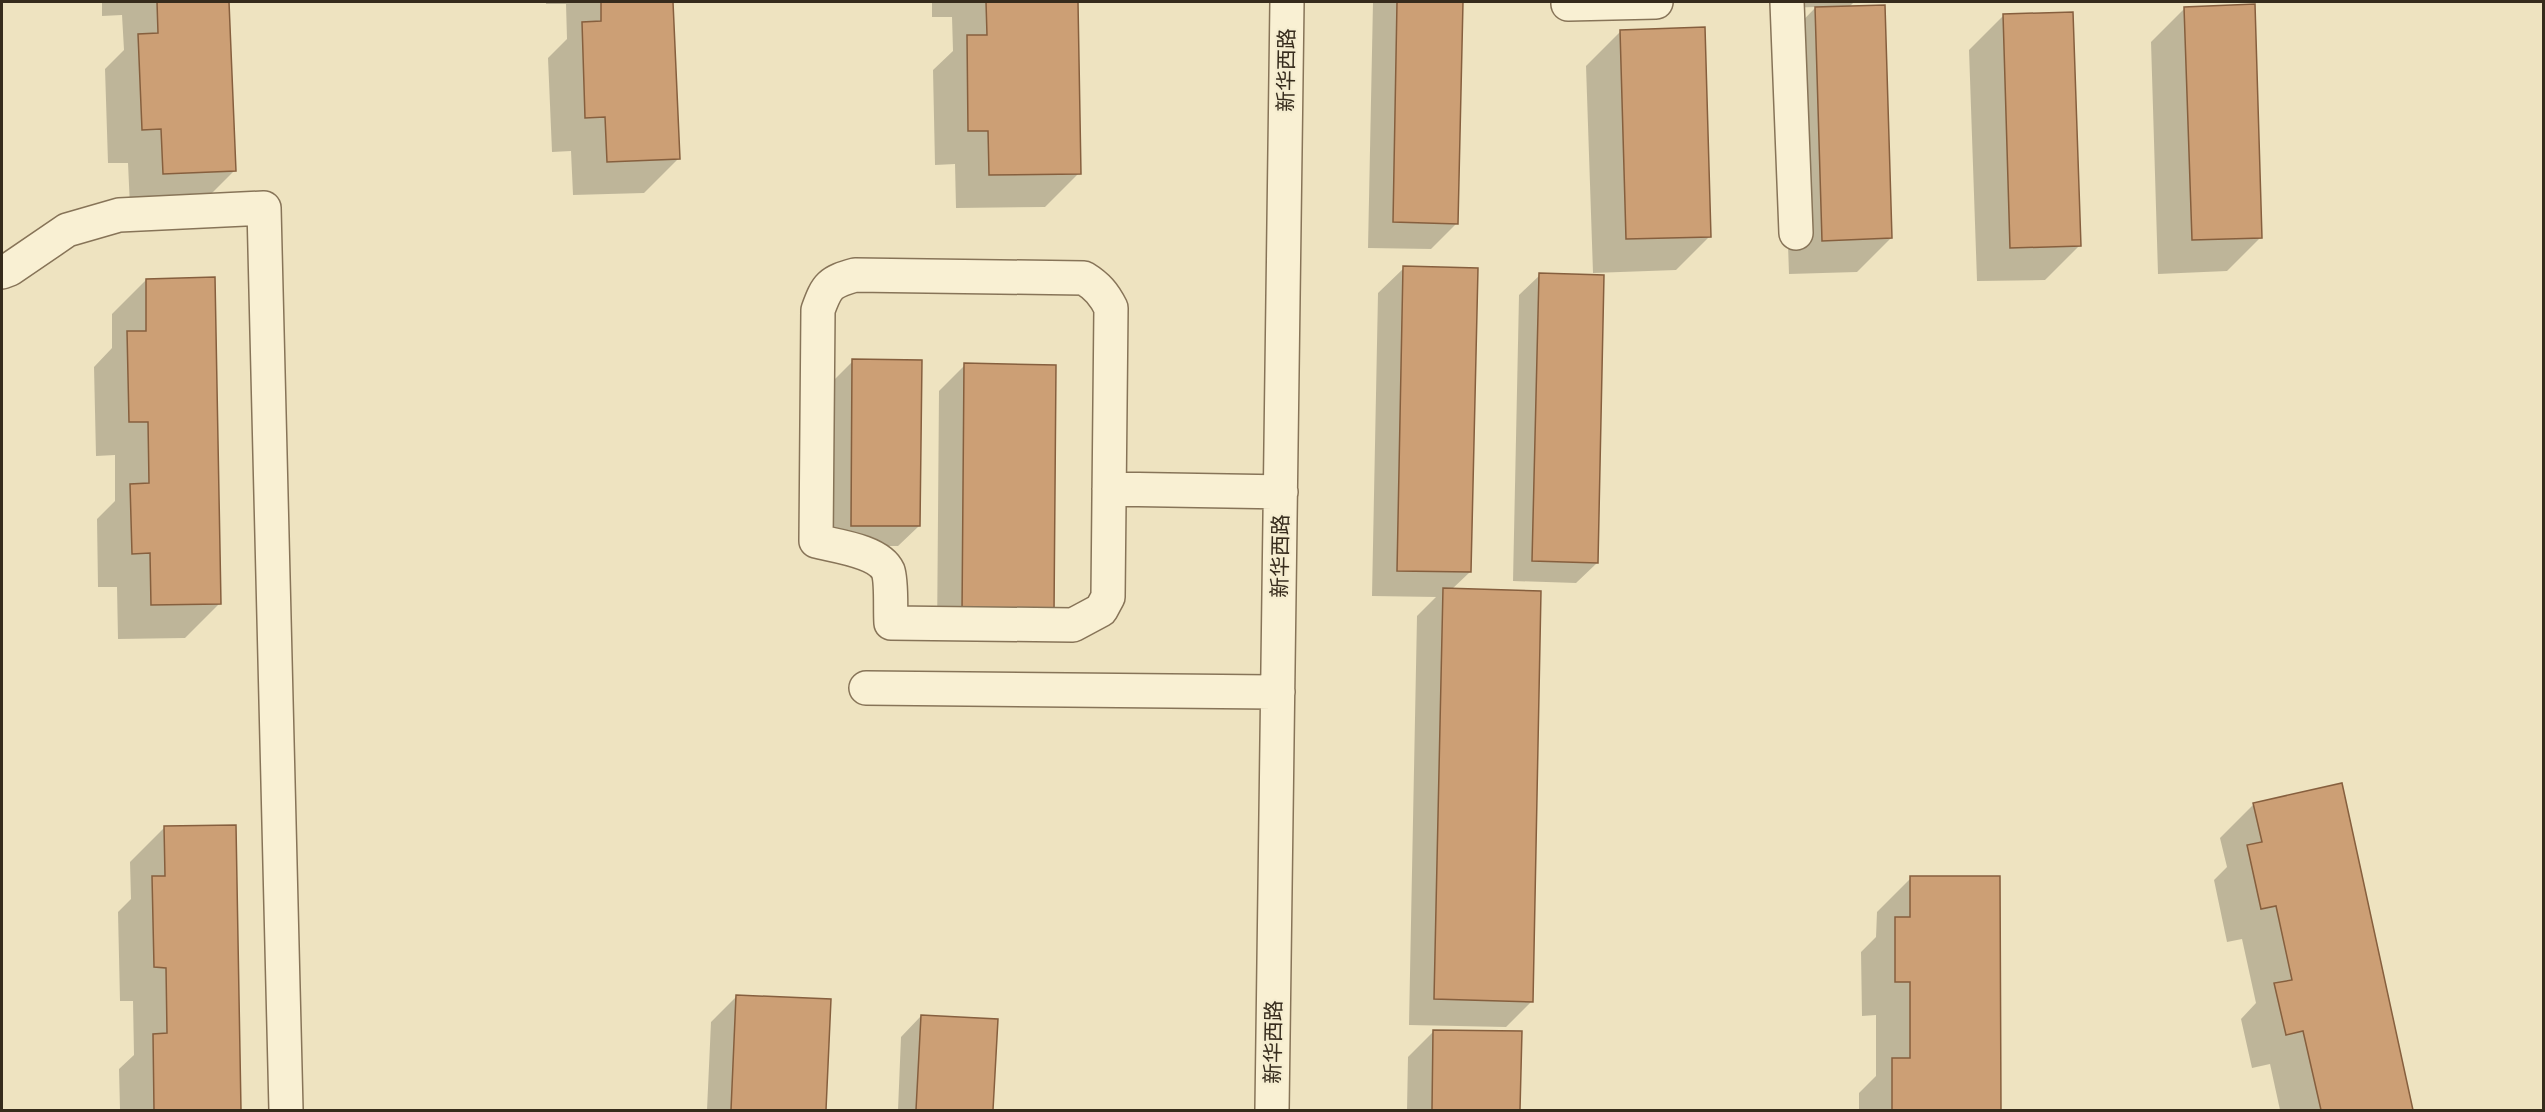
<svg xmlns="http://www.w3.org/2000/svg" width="2545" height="1112" font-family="Merriweather,'Noto Sans SC',serif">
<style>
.shadow{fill:#0003}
.building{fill:#cc9f75;stroke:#865f3e;stroke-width:1.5}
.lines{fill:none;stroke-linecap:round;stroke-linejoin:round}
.minor-casing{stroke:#877458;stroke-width:36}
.minor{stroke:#f9f0d3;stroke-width:33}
.labels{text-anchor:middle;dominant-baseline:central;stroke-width:4.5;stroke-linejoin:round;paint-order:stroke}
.street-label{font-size:21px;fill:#362b1c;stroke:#f5edd0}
</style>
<rect width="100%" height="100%" fill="#eee3c0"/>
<!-- shadow -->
<path class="shadow" d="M 102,2 L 228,2 L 235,170 L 201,204 L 130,207 L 128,163 L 108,163 L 105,69 L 124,50 L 122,15 L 102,16 Z
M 546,2 L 672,2 L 678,159 L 644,193 L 573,195 L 571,151 L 552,152 L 548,58 L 567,39 L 566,4 L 546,4 Z
M 932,2 L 1076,2 L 1079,173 L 1045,207 L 956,208 L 955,164 L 935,165 L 933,70 L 953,51 L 952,17 L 932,17 Z
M 1373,2 L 1461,2 L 1457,223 L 1431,249 L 1368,248 Z
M 1780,2 L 1854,2 L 1848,8 L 1891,238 L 1857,272 L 1789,274 L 1781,43 L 1816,7 L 1780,8 Z
M 1968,2 L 2021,2 L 1968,3 Z
M 2185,8 L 2261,237 L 2227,271 L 2158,274 L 2151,42 Z
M 2003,16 L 2079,246 L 2045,280 L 1977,281 L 1969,50 Z
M 1620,32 L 1710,236 L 1676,270 L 1593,273 L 1586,66 Z
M 1404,268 L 1470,572 L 1451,590 L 1531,1002 L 1506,1027 L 1409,1025 L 1417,616 L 1436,597 L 1372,596 L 1378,293 Z
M 1540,275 L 1597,563 L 1576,583 L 1513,581 L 1519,295 Z
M 146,280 L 219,604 L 185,638 L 118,639 L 117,587 L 98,587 L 97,519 L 115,501 L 115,455 L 96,456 L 94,367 L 112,348 L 112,314 Z
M 853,361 L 919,526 L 898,546 L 831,546 L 833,381 Z
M 965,365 L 1053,614 L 937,639 L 939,391 Z
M 2341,785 L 2412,1110 L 2280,1110 L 2270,1064 L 2252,1068 L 2241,1019 L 2256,1003 L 2242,939 L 2227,942 L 2214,880 L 2227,867 L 2220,838 L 2254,804 Z
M 234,826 L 239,1110 L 120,1110 L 119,1069 L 134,1055 L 133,1001 L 120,1001 L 118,912 L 131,899 L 130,862 L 164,828 Z
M 1911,878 L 1999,878 L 1999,1110 L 1859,1110 L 1859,1093 L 1876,1076 L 1876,1015 L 1862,1016 L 1861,952 L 1876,937 L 1877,912 Z
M 737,996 L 829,1001 L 825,1110 L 707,1110 L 711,1022 Z
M 921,1016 L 996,1020 L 992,1110 L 898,1110 L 901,1037 Z
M 1434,1031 L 1521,1033 L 1519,1110 L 1407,1110 L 1408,1057 Z"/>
<!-- building -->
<path class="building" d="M 157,2 L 229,2 L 236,171 L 163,174 L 161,129 L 142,130 L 138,34 L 158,33 Z
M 601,2 L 673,2 L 680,159 L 607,162 L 605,117 L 585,118 L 582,22 L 601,21 Z
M 986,2 L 1078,2 L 1081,174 L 989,175 L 988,131 L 968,131 L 967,35 L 987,35 Z
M 1397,2 L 1463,2 L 1458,224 L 1393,222 Z
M 2255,4 L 2262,238 L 2192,240 L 2184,7 Z
M 1885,5 L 1892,238 L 1822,241 L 1815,7 Z
M 2073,12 L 2081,246 L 2010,248 L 2003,14 Z
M 1705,27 L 1711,237 L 1626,239 L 1620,30 Z
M 1403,266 L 1478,268 L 1471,572 L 1397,571 Z
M 1539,273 L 1604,275 L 1598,563 L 1532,561 Z
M 215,277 L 221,604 L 151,605 L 150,553 L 132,554 L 130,484 L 149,483 L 148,422 L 129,422 L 127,331 L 146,331 L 146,279 Z
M 852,359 L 922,360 L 920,526 L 851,526 Z
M 964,363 L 1056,365 L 1054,614 L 962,614 Z
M 1443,588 L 1541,591 L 1533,1002 L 1434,999 Z
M 2342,783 L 2413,1110 L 2321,1110 L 2303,1031 L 2286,1035 L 2274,983 L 2292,980 L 2276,906 L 2261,909 L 2247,845 L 2262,842 L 2253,803 Z
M 236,825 L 241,1110 L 154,1110 L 153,1034 L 167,1033 L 166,968 L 154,967 L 152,876 L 165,876 L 164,826 Z
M 1910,876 L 2000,876 L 2001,1110 L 1892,1110 L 1892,1058 L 1910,1058 L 1910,982 L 1895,982 L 1895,917 L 1910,917 Z
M 736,995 L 831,999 L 826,1110 L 731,1110 Z
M 921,1015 L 998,1019 L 993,1110 L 916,1110 Z
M 1433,1030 L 1522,1031 L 1520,1110 L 1432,1110 Z"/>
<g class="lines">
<!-- minor casing -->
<g class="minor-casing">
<path id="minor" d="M 1787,2 L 1796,233
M 1568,4 L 1656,2
M 2,272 L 10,269 L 67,230 L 119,215 L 264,208 L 286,1110
M 855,275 L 1084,278 C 1097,286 1104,294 1111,308 L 1108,597 L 1101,610 L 1073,625 L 891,623 C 890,610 892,582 888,571 C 879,551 836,546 816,541 L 818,310 C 827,285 830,282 855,275 Z
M 1109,489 L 1281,492
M 866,688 L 1278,692
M 1272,1110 L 1287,2"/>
</g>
<!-- minor -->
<use href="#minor" class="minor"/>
</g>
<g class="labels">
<!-- street labels -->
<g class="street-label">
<text transform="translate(1286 70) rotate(-89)">新华西路</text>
<text transform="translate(1280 556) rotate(-89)">新华西路</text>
<text transform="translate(1273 1042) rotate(-89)">新华西路</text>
</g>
</g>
<!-- border -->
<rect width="2545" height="1112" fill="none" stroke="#362b1c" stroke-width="6"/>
</svg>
